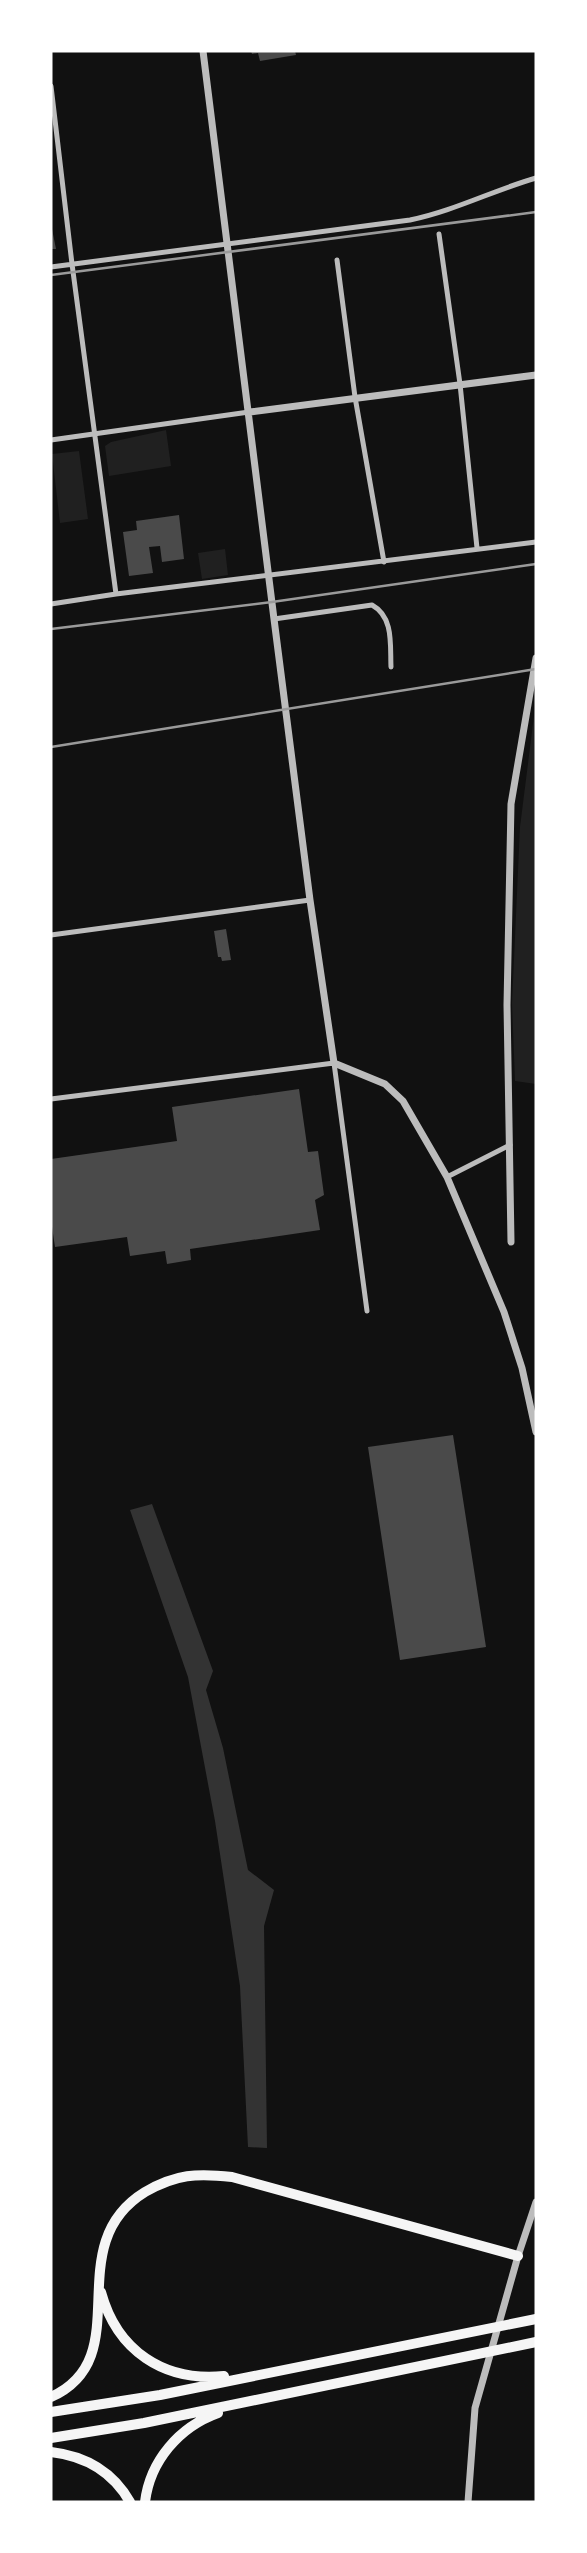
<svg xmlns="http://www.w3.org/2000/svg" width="587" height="2553" font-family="Karla,sans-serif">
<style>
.green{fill:#202020}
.water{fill:#333}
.building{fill:#4a4a4a}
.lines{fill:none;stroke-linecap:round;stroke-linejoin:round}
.minor{stroke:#bcbcbc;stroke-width:5}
.tertiary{stroke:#bcbcbc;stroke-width:7}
.motorway{stroke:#f5f5f5;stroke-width:10}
.rail{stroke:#9a9a9a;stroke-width:2.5}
</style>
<rect width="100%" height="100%" fill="#111"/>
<!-- green -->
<path class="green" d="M 166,430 L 171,466 L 109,476 L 105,446 L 111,442 Z
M 79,451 L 88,519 L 60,523 L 52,454 Z
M 225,549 L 228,575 L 202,579 L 198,553 Z
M 536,700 L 536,1084 L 515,1081 L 512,1003 L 520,827 Z"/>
<!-- water -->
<path class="water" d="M 152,1504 L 213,1671 L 206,1690 L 223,1748 L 248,1870 L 274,1890 L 264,1926 L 267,2148 L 248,2147 L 240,1986 L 215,1821 L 188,1677 L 130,1510 Z"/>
<!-- building -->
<path class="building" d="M 251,51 L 295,51 L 296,55 L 260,61 L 258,53 L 252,54 Z
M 51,224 L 56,249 L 51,249 Z
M 179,515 L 184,559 L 162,562 L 160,546 L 149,547 L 153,573 L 129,576 L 123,532 L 137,530 L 136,521 Z
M 226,929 L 231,960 L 222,961 L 221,957 L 218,957 L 214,931 Z
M 299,1089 L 308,1152 L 318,1151 L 324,1195 L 315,1200 L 320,1230 L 190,1249 L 191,1260 L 167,1264 L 165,1251 L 130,1256 L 127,1237 L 55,1247 L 51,1220 L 51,1159 L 177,1141 L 172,1107 Z
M 453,1435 L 486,1647 L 400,1660 L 368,1447 Z"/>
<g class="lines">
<!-- minor -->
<path class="minor" d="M 51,86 L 72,264 L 116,594
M 439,234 L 460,384 L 477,548
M 337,260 L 355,397 L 384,562
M 51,267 L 410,220 C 454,211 494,190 536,178
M 51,440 L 249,412
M 51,604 L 116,594 L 536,542
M 274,619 L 372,605 C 394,617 390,645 391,667
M 51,935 L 310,900
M 51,1099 L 334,1063 L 367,1311
M 447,1177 L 510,1145"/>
<!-- tertiary -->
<path class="tertiary" d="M 203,51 L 274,619 L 310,900 L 334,1063 L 385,1084 L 403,1101 L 447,1177 L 504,1312 L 522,1368 L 536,1432
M 250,412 L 536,375
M 511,1242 L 507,1005 L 511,804 L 536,658
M 468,2502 L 475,2408 L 518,2256 L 536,2202"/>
<!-- motorway -->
<path class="motorway" d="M 101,2292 C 117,2351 164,2382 224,2376
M 51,2397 C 140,2357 57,2246 145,2192 C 176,2174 197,2173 232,2177 L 518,2256
M 51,2412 L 160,2395 L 536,2319
M 51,2438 L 144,2423 L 536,2342
M 51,2452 C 85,2456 113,2472 130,2502
M 145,2502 C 150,2461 179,2427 218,2413"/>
<!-- rail -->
<path class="rail" d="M 51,275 L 536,212
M 51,629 L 272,602 L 536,564
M 51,747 L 536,669"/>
</g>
<!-- border -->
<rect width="587" height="2553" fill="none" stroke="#ffffff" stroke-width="105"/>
</svg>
